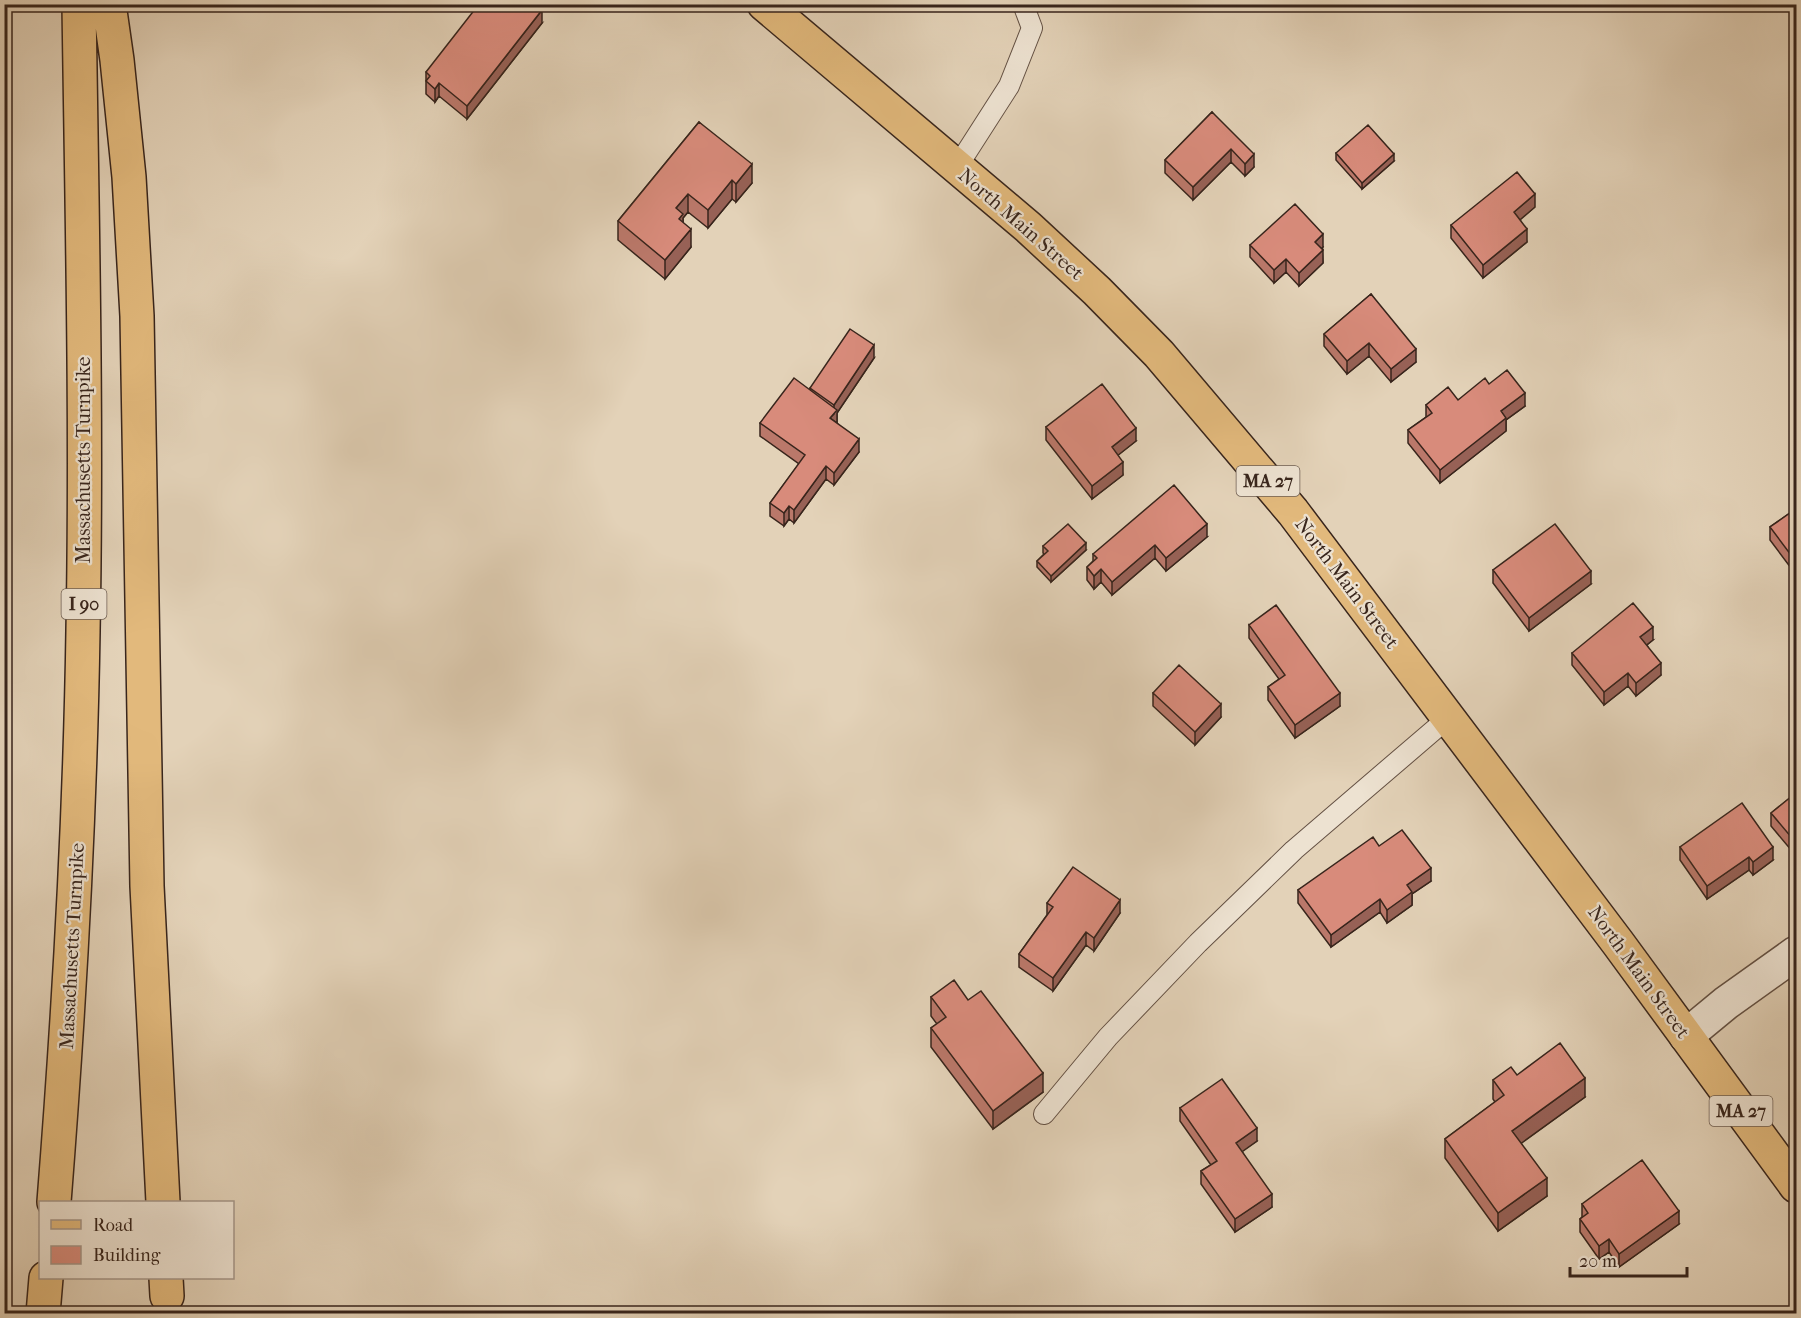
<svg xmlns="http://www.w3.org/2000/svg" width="1801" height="1318" font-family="'IM FELL French Canon',serif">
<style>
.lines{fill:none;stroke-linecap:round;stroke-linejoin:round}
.service-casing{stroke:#635043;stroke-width:22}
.minor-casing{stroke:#635043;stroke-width:36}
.primary-casing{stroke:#38251c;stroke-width:36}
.motorway-casing{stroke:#38251c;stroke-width:36}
.service{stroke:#ede2d1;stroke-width:20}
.minor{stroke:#ede2d1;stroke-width:33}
.primary{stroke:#e2b97c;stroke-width:33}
.motorway{stroke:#e2b97c;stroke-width:33}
.wall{fill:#ba786a;stroke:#38251c;stroke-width:1.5}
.shaded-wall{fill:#976156;stroke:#38251c;stroke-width:1.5}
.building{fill:#d88b7b;stroke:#38251c;stroke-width:1.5}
.labels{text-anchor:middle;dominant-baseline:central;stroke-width:4.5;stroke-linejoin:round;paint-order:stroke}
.shield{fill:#ede2d1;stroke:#6e5e52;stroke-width:1.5}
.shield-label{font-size:18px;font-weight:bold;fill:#38251c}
.street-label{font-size:20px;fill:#38251c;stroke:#ede2d1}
</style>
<rect width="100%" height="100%" fill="#e3d2b8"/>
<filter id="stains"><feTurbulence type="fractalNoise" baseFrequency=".00333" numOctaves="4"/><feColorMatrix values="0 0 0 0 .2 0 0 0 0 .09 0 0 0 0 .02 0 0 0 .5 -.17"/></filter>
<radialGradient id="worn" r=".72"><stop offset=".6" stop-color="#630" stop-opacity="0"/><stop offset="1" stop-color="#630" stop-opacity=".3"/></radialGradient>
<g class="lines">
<!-- service casing -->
<g class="service-casing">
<path id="service" d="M 957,167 L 1009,86 L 1032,28 L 1023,4
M 1044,1114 L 1108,1037 L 1198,943 L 1294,850 L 1448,718"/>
</g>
<!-- minor casing -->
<g class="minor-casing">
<path id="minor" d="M 1686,1036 L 1726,1003 L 1796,953"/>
</g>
<!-- primary casing -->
<g class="primary-casing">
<path id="primary" d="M 764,4 L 1028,227 L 1097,291 L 1159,354 L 1293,512 L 1618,943 L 1796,1186"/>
</g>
<!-- motorway casing -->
<g class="motorway-casing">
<path id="motorway" d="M 109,4 L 117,60 L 129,177 L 137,316 L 147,886 L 163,1202
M 54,1202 C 69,1012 80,822 83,631 C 87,422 82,213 79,4
M 166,1278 L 167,1296
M 43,1314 L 46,1278"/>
</g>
<!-- service -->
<use href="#service" class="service"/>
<!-- minor -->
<use href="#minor" class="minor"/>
<!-- primary -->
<use href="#primary" class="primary"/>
<!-- motorway -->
<use href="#motorway" class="motorway"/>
</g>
<!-- wall -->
<path class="wall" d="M 542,23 L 467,119 L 439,96 L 435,102 L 426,94 L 426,72 Z
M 1212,112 L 1254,167 L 1245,176 L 1231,162 L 1193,200 L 1165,173 L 1165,160 Z
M 699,122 L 752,183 L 736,202 L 732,199 L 708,228 L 688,212 L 683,218 L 683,223 L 691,247 L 665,279 L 618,240 L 618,221 Z
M 1336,153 L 1394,161 L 1362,189 L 1336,160 Z
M 1535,207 L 1520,219 L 1527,242 L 1483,278 L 1451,238 L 1451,225 Z
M 1250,245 L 1323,247 L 1322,249 L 1323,263 L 1299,286 L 1286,272 L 1274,283 L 1250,257 Z
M 1371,294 L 1416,362 L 1391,382 L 1369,356 L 1347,374 L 1324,346 L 1324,334 Z
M 874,358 L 837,413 L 837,423 L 859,452 L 834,485 L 826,479 L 794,523 L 789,519 L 784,526 L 770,516 L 770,503 L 799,464 L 760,436 L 760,423 L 810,390 L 810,388 Z
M 1489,384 L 1525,406 L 1506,420 L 1506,431 L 1440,483 L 1408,443 L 1408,430 L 1426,417 L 1426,405 L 1458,400 Z
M 1046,427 L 1136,441 L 1118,455 L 1123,475 L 1092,499 L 1046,440 Z
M 1797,508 L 1797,576 L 1770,540 L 1770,527 Z
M 1207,537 L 1166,571 L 1155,558 L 1112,595 L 1101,582 L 1094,589 L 1087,580 L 1087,567 L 1093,561 L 1093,554 Z
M 1043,546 L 1086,550 L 1051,582 L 1037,567 L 1037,561 L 1044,554 L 1043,553 Z
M 1493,570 L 1591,584 L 1529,631 L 1493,583 Z
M 1249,625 L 1340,706 L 1295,738 L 1268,700 L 1268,687 L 1279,679 L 1249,638 Z
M 1653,640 L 1647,645 L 1661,675 L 1636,696 L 1628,686 L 1604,705 L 1572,665 L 1572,653 Z
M 1153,693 L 1221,717 L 1195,745 L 1153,706 Z
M 1797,792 L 1797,857 L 1771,826 L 1771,813 Z
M 1379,846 L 1431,881 L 1412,894 L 1412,905 L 1387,923 L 1380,912 L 1331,947 L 1298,903 L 1298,890 Z
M 1680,847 L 1773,860 L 1753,875 L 1749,870 L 1707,899 L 1680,860 Z
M 1047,903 L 1120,913 L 1094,951 L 1086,945 L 1053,991 L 1019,967 L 1019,954 L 1047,915 Z
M 931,997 L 968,1000 L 1043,1092 L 993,1129 L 931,1047 L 931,1028 L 937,1024 L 931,1016 Z
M 1517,1075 L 1585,1097 L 1521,1143 L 1547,1196 L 1498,1231 L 1445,1158 L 1445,1139 L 1495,1102 L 1493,1099 L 1493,1080 Z
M 1180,1108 L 1257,1141 L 1242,1151 L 1272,1207 L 1235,1232 L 1201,1184 L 1201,1171 L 1211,1165 L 1180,1121 Z
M 1582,1204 L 1679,1224 L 1619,1267 L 1609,1252 L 1599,1259 L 1580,1232 L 1580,1219 L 1582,1217 Z"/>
<!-- shaded-wall -->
<path class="shaded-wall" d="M 1455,4 L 1460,4 L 1455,9 Z
M 542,10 L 542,23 L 467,119 L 467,106 Z
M 439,83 L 439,96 L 435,102 L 435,89 Z
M 1231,149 L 1231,162 L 1193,200 L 1193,187 Z
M 1254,154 L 1254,167 L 1245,176 L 1245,164 Z
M 1394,154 L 1394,161 L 1362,189 L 1362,183 Z
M 752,164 L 752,183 L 736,202 L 736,184 Z
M 732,180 L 732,199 L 708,228 L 708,210 Z
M 688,194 L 688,212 L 683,218 L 683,233 L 676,208 Z
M 1535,194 L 1535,207 L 1514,225 L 1514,212 Z
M 691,229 L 691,247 L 665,279 L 665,260 Z
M 1527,229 L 1527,242 L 1483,278 L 1483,265 Z
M 1323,234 L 1323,247 L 1315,255 L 1315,242 Z
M 1323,250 L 1323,263 L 1299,286 L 1299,273 Z
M 1286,259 L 1286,272 L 1274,283 L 1274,270 Z
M 1369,343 L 1369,356 L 1347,374 L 1347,361 Z
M 874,345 L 874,358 L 837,413 L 837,423 L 830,418 L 834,414 L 834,405 Z
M 1416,349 L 1416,362 L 1391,382 L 1391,369 Z
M 1525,393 L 1525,406 L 1506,420 L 1506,431 L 1440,483 L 1440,470 L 1501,411 Z
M 1136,428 L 1136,441 L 1112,460 L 1112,447 Z
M 859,439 L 859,452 L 834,485 L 834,473 Z
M 1123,462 L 1123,475 L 1092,499 L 1092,486 Z
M 826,466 L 826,479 L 794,523 L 794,510 Z
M 789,506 L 789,519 L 784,526 L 784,513 Z
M 1207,524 L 1207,537 L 1166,571 L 1166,558 Z
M 1086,543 L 1086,550 L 1051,582 L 1051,576 Z
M 1155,545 L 1155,558 L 1112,595 L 1112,582 Z
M 1101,569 L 1101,582 L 1094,589 L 1094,576 Z
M 1591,571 L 1591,584 L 1529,631 L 1529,618 Z
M 1653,627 L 1653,640 L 1640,650 L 1640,637 Z
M 1661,663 L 1661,675 L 1636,696 L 1636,683 Z
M 1628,673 L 1628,686 L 1604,705 L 1604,692 Z
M 1340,693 L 1340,706 L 1295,738 L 1295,725 Z
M 1221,704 L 1221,717 L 1195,745 L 1195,732 Z
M 1773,847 L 1773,860 L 1753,875 L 1753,862 Z
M 1749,857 L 1749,870 L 1707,899 L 1707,886 Z
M 1431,868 L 1431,881 L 1412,894 L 1412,905 L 1387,923 L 1387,910 L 1407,885 Z
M 1380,899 L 1380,912 L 1331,947 L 1331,935 Z
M 1120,900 L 1120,913 L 1094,951 L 1094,938 Z
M 1086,932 L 1086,945 L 1053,991 L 1053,978 Z
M 1043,1073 L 1043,1092 L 993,1129 L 993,1111 Z
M 1585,1078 L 1585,1097 L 1512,1150 L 1512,1131 Z
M 1257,1128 L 1257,1141 L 1236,1156 L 1236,1143 Z
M 1547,1178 L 1547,1196 L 1498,1231 L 1498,1213 Z
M 1272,1194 L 1272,1207 L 1235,1232 L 1235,1219 Z
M 1679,1211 L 1679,1224 L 1619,1267 L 1619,1254 Z
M 1609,1239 L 1609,1252 L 1599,1259 L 1599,1246 Z"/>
<!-- building -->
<path class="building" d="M 479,4 L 535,4 L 542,10 L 467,106 L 439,83 L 435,89 L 426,81 L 430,76 L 426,72 Z
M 1212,112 L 1254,154 L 1245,164 L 1231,149 L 1193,187 L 1165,160 Z
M 699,122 L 752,164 L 736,184 L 732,180 L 708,210 L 688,194 L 676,208 L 683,214 L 679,219 L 691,229 L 665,260 L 618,221 Z
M 1368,125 L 1394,154 L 1362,183 L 1336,153 Z
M 1517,172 L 1535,194 L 1514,212 L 1527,229 L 1483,265 L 1451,225 Z
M 1295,204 L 1323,234 L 1315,242 L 1323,250 L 1299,273 L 1286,259 L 1274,270 L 1250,245 Z
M 1371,294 L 1416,349 L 1391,369 L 1369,343 L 1347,361 L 1324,334 Z
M 850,329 L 874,345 L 834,405 L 810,388 Z
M 1507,370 L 1525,393 L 1501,411 L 1506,418 L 1440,470 L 1408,430 L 1432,413 L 1426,405 L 1448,387 L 1458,400 L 1485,378 L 1489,384 Z
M 794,378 L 837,410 L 830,418 L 859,439 L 834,473 L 826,466 L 794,510 L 789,506 L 784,513 L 770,503 L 805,455 L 760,423 Z
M 1102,384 L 1136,428 L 1112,447 L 1123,462 L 1092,486 L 1046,427 Z
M 1174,485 L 1207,524 L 1166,558 L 1155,545 L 1112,582 L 1101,569 L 1094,576 L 1087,567 L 1097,558 L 1093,554 Z
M 1797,508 L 1797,563 L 1770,527 Z
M 1068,524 L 1086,543 L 1051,576 L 1037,561 L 1048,551 L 1043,546 Z
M 1555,524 L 1591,571 L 1529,618 L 1493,570 Z
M 1633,603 L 1653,627 L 1640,637 L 1661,663 L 1636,683 L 1628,673 L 1604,692 L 1572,653 Z
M 1276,605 L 1340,693 L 1295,725 L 1268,687 L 1285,675 L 1249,625 Z
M 1179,665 L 1221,704 L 1195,732 L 1153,693 Z
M 1797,792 L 1797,844 L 1771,813 Z
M 1742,803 L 1773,847 L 1753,862 L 1749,857 L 1707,886 L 1680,847 Z
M 1402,830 L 1431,868 L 1407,885 L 1412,892 L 1387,910 L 1380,899 L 1331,935 L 1298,890 L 1373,837 L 1379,846 Z
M 1073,867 L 1120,900 L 1094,938 L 1086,932 L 1053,978 L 1019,954 L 1053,907 L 1047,903 Z
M 954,980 L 968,1000 L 981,991 L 1043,1073 L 993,1111 L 931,1028 L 946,1017 L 931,997 Z
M 1560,1043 L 1585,1078 L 1512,1131 L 1547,1178 L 1498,1213 L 1445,1139 L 1504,1095 L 1493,1080 L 1511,1067 L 1517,1075 Z
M 1222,1079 L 1257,1128 L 1236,1143 L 1272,1194 L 1235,1219 L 1201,1171 L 1217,1161 L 1180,1108 Z
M 1642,1160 L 1679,1211 L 1619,1254 L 1609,1239 L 1599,1246 L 1580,1219 L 1588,1213 L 1582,1204 Z"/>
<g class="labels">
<!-- shield labels -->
<g class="shield">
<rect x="1236.5" y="466" width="63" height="30" rx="4.5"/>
<rect x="61.5" y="589" width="45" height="30" rx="4.5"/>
<rect x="1709.5" y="1096" width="63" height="30" rx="4.5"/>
</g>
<g class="shield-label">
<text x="1268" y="481">MA 27</text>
<text x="84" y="604">I 90</text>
<text x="1741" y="1111">MA 27</text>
</g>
<!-- street labels -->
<g class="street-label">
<text transform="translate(1021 224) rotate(41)">North Main Street</text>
<text transform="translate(83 460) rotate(-90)">Massachusetts Turnpike</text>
<text transform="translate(1347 583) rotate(53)">North Main Street</text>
<text transform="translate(72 946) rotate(-87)">Massachusetts Turnpike</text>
<text transform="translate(1639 972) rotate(54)">North Main Street</text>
</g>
</g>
<!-- margin -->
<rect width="1801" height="1318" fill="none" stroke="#e3d2b8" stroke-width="24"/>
<rect x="6" y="6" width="1789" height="1306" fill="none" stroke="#38251c" stroke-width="3"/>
<rect x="12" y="12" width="1777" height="1294" fill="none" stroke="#38251c" stroke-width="1.5"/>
<!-- legend -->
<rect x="39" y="1201" width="195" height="78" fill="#ede2d1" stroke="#a59689" stroke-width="1.5"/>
<rect x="51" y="1220" width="30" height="9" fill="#e2b97c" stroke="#a59689" stroke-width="1.5"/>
<text x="93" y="1231" font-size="18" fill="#38251c">Road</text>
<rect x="51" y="1246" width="30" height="18" fill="#d88b7b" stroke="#a59689" stroke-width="1.5"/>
<text x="93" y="1261" font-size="18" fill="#38251c">Building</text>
<!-- scale -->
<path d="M1570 1267v9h117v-9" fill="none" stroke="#38251c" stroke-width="3"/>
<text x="1579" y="1267" font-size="18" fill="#38251c" stroke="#ede2d1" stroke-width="4.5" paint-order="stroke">20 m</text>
<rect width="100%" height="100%" filter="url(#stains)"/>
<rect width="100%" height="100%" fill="url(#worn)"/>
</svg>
